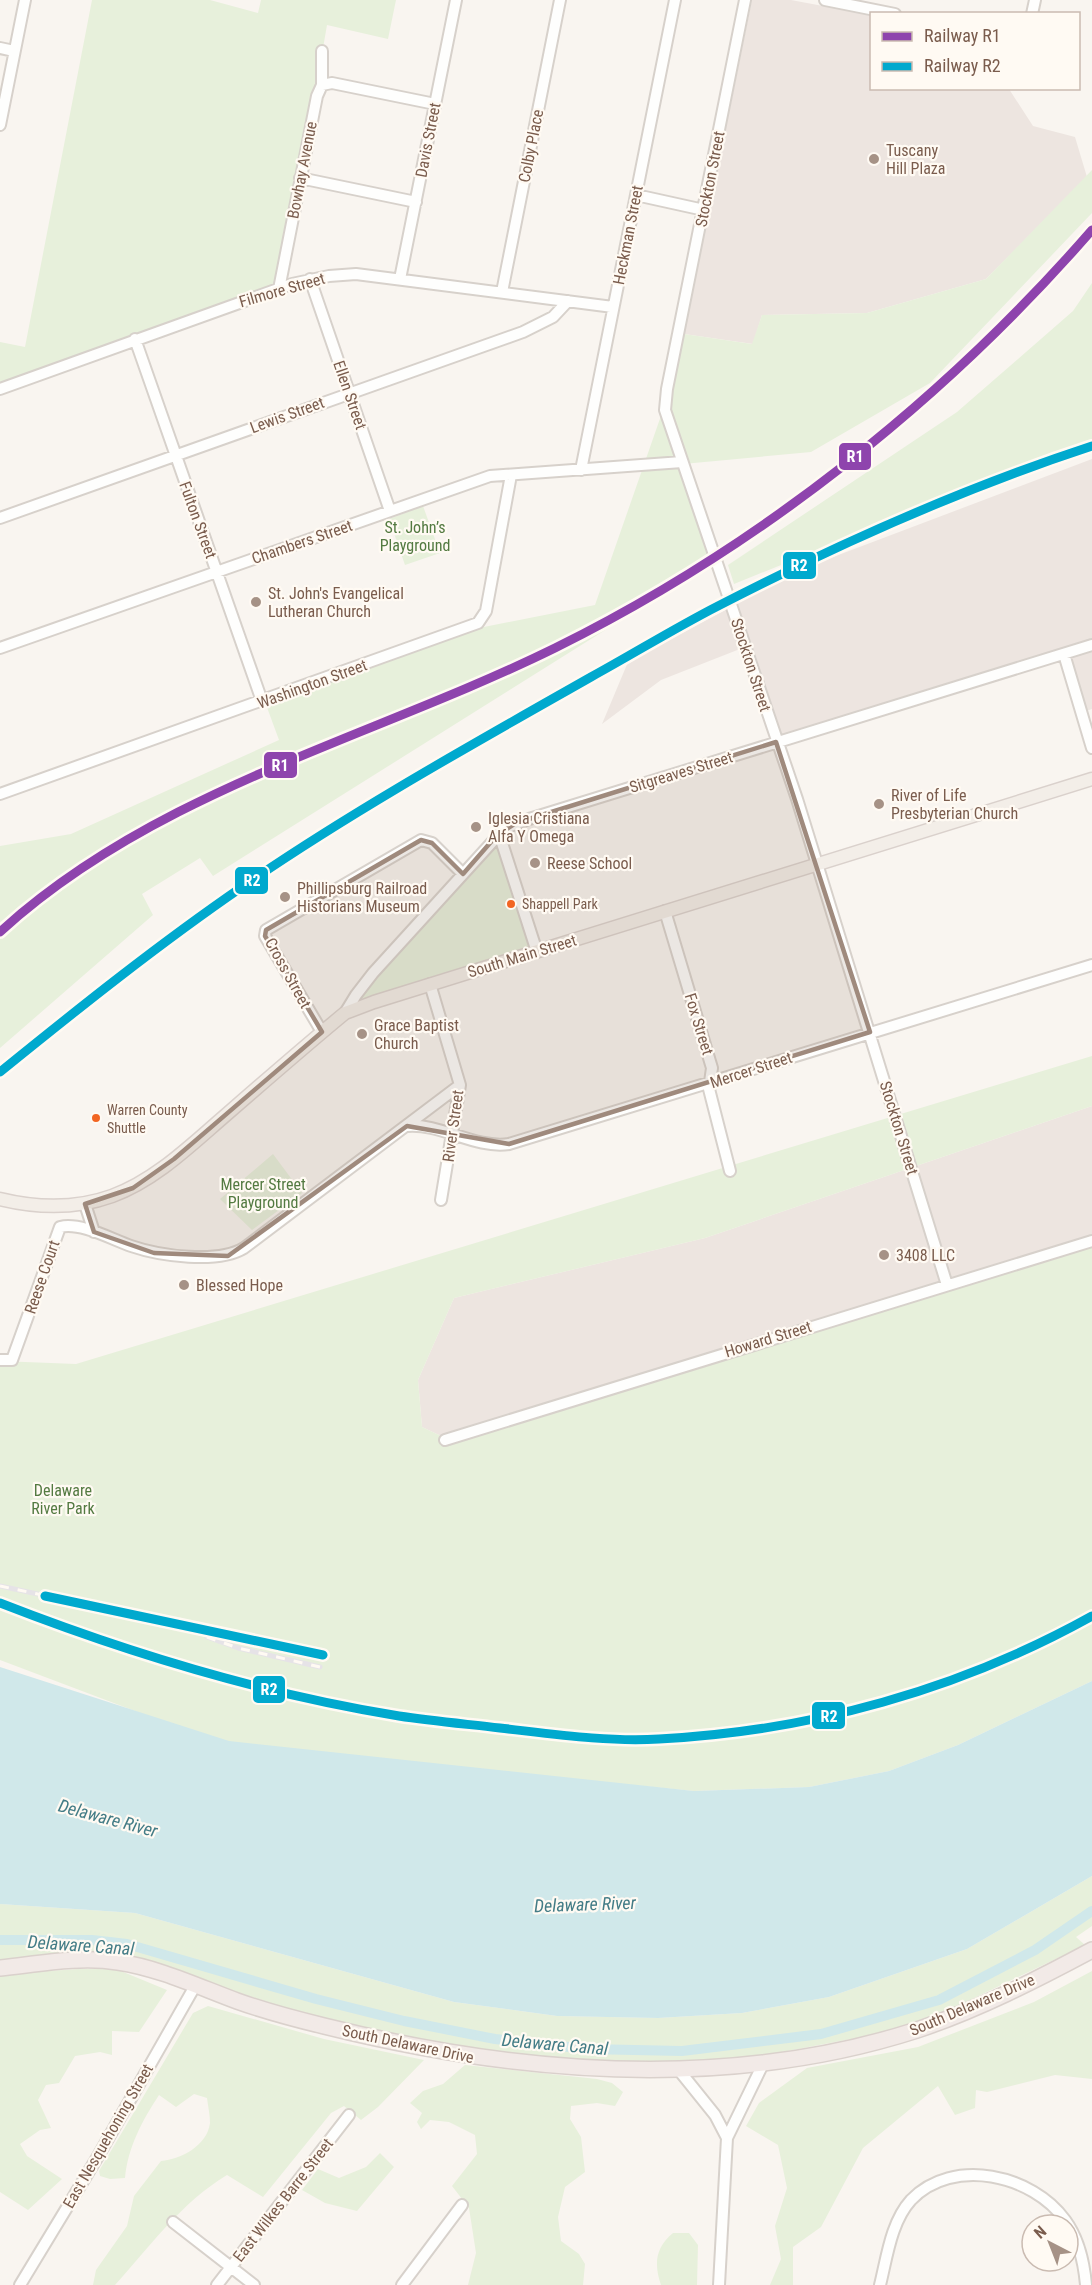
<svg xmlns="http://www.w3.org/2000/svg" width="1092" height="2285" font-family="'Roboto Condensed',sans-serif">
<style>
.industrial{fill:#ede5e0}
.green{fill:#e7f0db}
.water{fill:#d0e8ea}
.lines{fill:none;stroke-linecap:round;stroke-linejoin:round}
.canal{stroke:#d0e8ea;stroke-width:10}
.minor-casing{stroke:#d7d1cb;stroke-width:14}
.major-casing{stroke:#dad1cc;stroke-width:15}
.highway-casing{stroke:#dad1cc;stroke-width:18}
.minor{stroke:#fefefd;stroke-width:10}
.major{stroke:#f3eee8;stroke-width:12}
.highway{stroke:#f2eae7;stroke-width:15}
.rail-casing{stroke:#e6e3e7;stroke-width:5}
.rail{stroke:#fffaf3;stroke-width:3;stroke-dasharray:9;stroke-linecap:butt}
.rail-1-casing{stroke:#fffaf3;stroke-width:14}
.rail-2-casing{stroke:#fffaf3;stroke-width:14}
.rail-1{stroke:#8e44ad;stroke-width:9}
.rail-2{stroke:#00a9ce;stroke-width:9}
.marked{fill:#9f8a7d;fill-opacity:0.2;stroke:#9f8a7d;stroke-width:4.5;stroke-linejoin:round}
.poi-dot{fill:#a69286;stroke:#fffaf3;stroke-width:2}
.bus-dot{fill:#f26522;stroke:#fffaf3;stroke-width:2}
.labels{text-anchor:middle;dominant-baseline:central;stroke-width:4.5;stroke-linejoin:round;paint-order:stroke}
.bus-label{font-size:14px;fill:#7a5c4d;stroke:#fffaf3;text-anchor:start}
.street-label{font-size:16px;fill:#7a5c4d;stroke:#fffaf3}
.poi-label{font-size:16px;fill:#7a5c4d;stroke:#fffaf3;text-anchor:start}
.park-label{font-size:16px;fill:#537a41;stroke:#fffaf3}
.water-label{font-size:18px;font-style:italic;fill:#437c86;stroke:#fffaf3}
.line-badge{stroke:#fffaf3;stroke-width:2}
.badge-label{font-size:16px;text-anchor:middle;font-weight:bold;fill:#fff}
</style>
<rect width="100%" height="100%" fill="#f9f5f0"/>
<!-- industrial -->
<path class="industrial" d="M 752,0 L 791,0 L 871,15 L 872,88 L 1009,89 L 1033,126 L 1075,137 L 1087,177 L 986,279 L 867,313 L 762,315 L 753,344 L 684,334 Z
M 1092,459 L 1092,709 L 1083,712 L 1066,656 L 777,747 L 745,647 L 661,680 L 602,724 L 628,662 L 804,568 Z
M 1092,1106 L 1092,1242 L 454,1442 L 422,1427 L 418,1380 L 454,1298 L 705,1238 Z"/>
<!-- green -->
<path class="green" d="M 92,0 L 210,0 L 258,13 L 261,0 L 396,0 L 388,39 L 327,25 L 282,285 L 0,387 L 0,342 L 25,347 Z
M 1092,170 L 1092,213 L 930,383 L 811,452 L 683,464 L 717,560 L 213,876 L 200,858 L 142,894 L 153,915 L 0,1048 L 0,846 L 71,834 L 279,740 L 265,702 L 469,630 L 595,605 L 663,410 L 684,334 L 752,344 L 762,315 L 867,313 L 986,279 Z
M 1092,283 L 1092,439 L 734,584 L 728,565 L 957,412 L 1073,311 Z
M 423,506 L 440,553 L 405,565 L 389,519 Z
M 497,836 L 537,952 L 345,1013 Z
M 1092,1056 L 1092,1106 L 705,1238 L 454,1298 L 418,1380 L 422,1427 L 454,1442 L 1092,1242 L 1092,1681 L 958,1745 L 889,1771 L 809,1787 L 694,1791 L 580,1780 L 270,1762 L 0,1660 L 0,1361 L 76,1364 Z
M 273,1154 L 302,1193 L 252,1230 L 220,1199 Z
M 1092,1876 L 1092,1926 L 1076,1937 L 1085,1945 L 941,2014 L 883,2033 L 739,2060 L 674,2064 L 534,2058 L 401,2037 L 293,2010 L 115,1954 L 87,1952 L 0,1961 L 0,1904 L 135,1913 L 454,2002 L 557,2016 L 658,2018 L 742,2013 L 829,1997 L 967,1949 Z
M 79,1969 L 116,1969 L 167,1990 L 139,2032 L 112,2031 L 112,2055 L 100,2052 L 75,2056 L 59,2083 L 46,2085 L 38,2100 L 51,2128 L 40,2130 L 20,2144 L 27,2156 L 62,2179 L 28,2210 L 0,2192 L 0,1974 Z
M 1092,1971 L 1092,2079 L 1055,2075 L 987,2092 L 976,2090 L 975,2108 L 955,2115 L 938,2086 L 863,2148 L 821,2227 L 793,2247 L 793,2285 L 770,2285 L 781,2259 L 775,2226 L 787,2188 L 778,2145 L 746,2126 L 759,2103 L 807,2068 L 918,2047 L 1034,2002 Z
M 208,2006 L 324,2039 L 424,2060 L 378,2107 L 361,2120 L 344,2106 L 331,2113 L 263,2197 L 227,2175 C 182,2202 150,2246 115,2285 L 93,2285 L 96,2270 L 127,2226 L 134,2196 L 161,2161 C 181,2159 207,2146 210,2123 C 210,2115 208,2106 207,2098 L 194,2094 L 176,2107 L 159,2095 C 142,2121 128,2147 125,2178 L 110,2179 L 100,2176 L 99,2171 L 193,2013 Z
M 465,2065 L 597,2079 L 612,2083 L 623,2092 L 615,2106 L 597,2103 L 571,2106 L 570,2119 L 581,2137 L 585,2172 L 565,2187 L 558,2217 L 561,2241 L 579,2254 L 585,2264 L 583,2285 L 468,2285 L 476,2253 L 469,2208 L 452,2186 L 477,2154 L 475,2135 L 449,2122 L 430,2120 L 421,2129 L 417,2122 L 422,2113 L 410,2103 L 423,2091 L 443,2084 Z
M 380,2153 L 394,2167 L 357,2211 L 325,2203 L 302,2190 L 318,2169 L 339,2178 L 366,2167 Z
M 673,2233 L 689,2233 L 698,2245 L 697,2285 L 661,2285 C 654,2264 655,2248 673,2233 Z"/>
<!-- water -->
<path class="water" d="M 0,1667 L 229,1741 L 694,1791 L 809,1787 L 889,1771 L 958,1745 L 1092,1681 L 1092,1876 L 967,1949 L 829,1997 L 742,2013 L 658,2018 L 557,2016 L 454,2002 L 135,1913 L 0,1904 Z"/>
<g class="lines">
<!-- canal -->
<path class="canal" d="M 0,1940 L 92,1940 L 127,1944 L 316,1999 L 404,2021 L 495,2039 L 587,2049 L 682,2051 L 821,2034 L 939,2000 L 1035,1950 L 1092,1911"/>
<!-- minor casing -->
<g class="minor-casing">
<path id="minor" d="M 745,0 L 667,389 L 665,410 L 797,799 L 947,1285
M 825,0 L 895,14
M 1032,14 L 1035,0
M 0,48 L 14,51
M 322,85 L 332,83 L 435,104
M 0,125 L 25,0
M 300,178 L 416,202
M 636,195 L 704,210
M 310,279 L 390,511
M 400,279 L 456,0
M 279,289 L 317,96 L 322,85 L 322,51
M 502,292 L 560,0
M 135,339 L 262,701
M 0,389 L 292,284 L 329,276 L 356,274 L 613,307
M 581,470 L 675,0
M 0,518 L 523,332 L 553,317 L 568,301
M 0,648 L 490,476 L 682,462
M 1064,654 L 1092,748
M 0,794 L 478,623 L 486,611 L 511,475
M 497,835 L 502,843 L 537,952
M 665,911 L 712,1068 L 709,1089 L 730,1171
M 430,984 L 460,1085 L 441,1200
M 345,1013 L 356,995 L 373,973 L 505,828 L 529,819 L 1092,645
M 322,1032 L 265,936 L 266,930 L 421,840 L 432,843 L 463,874
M 407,1126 C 441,1123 474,1149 509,1144 L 1092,965
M 85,1204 L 94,1232
M 0,1360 L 12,1360 L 60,1227 C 81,1222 111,1239 131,1246 C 160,1256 218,1264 244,1248 L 460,1085
M 445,1440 L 1092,1241
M 678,2069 L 715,2115 L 727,2138
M 173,2222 L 254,2285
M 20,2285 L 97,2158 L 195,1986
M 217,2285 L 349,2115
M 402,2285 L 462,2205
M 719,2285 L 727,2138 L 764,2062
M 880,2285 C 887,2257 891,2222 911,2200 C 953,2156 1033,2175 1065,2220 C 1079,2239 1084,2262 1086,2285"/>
</g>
<!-- major casing -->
<g class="major-casing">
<path id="major" d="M 0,1199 C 37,1208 76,1209 112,1196 C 156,1180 192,1144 227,1114 C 266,1080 305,1046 345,1013 L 374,1002 L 1092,779"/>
</g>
<!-- highway casing -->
<g class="highway-casing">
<path id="highway" d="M 0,1968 C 39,1964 79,1956 118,1962 C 159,1968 199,1987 237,2001 C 265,2011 295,2019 324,2026 C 517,2074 724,2092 917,2030 C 977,2010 1036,1980 1092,1950"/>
</g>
<!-- minor -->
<use href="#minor" class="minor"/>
<!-- major -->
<use href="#major" class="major"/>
<!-- highway -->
<use href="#highway" class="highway"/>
<!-- rail casing -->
<g class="rail-casing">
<path id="rail" d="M 0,932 C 155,790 370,739 555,648 C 759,547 943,401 1092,230
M 0,1072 C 79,1008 159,944 242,887 C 354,810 473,744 591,677 C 633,654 675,628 718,606 C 838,544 964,488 1092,446
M 0,1586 L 323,1655
M 207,1637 L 238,1648 L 320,1667"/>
</g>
<!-- rail -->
<use href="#rail" class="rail"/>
<!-- rail-1 casing -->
<g class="rail-1-casing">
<path id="rail-1" d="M 0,932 C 155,790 370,739 555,648 C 759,547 943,401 1092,230"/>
</g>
<!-- rail-2 casing -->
<g class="rail-2-casing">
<path id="rail-2" d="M 0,1072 C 79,1008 159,944 242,887 C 354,810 473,744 591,677 C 633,654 675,628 718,606 C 838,544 964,488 1092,446
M 45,1596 L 323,1655
M 0,1603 C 128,1653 263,1694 399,1716 C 432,1721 466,1724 500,1728 C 553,1734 606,1742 659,1739 C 811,1731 959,1690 1092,1616"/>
</g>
<!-- rail-1 -->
<use href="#rail-1" class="rail-1"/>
<!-- rail-2 -->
<use href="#rail-2" class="rail-2"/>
</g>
<!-- marked area -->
<path class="marked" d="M 776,742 L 870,1032 L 509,1144 L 407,1126 L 228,1256 L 154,1253 L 94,1232 L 85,1204 L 133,1188 L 174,1159 L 322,1032 L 265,936 L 266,930 L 421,840 L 432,843 L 463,874 L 497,835 L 516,823 Z"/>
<!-- markers -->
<g class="poi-dot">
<circle cx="874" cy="159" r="6"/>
<circle cx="256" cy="602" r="6"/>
<circle cx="879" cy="804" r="6"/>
<circle cx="476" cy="827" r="6"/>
<circle cx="535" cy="863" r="6"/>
<circle cx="285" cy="897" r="6"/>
<circle cx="362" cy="1034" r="6"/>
<circle cx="884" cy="1255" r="6"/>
<circle cx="184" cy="1285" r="6"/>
</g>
<g class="bus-dot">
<circle cx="511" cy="904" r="5"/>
<circle cx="96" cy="1118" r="5"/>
</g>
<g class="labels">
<!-- bus labels -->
<g class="bus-label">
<text x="522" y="904">Shappell Park</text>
<text x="107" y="1110">Warren County<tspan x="107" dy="18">Shuttle</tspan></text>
</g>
<!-- street labels -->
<g class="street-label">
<text transform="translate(428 140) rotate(-79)">Davis Street</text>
<text transform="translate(531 146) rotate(-79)">Colby Place</text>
<text transform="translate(302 170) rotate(-79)">Bowhay Avenue</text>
<text transform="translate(710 179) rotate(-79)">Stockton Street</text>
<text transform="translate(628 235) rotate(-79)">Heckman Street</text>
<text transform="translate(282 290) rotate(-16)">Filmore Street</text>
<text transform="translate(350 395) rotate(71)">Ellen Street</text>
<text transform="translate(287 415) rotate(-20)">Lewis Street</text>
<text transform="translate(198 520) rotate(70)">Fulton Street</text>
<text transform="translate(302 542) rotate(-19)">Chambers Street</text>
<text transform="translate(751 665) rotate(72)">Stockton Street</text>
<text transform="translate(312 684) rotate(-20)">Washington Street</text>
<text transform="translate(681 772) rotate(-17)">Sitgreaves Street</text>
<text transform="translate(522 956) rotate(-17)">South Main Street</text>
<text transform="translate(288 973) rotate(61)">Cross Street</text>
<text transform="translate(699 1024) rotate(73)">Fox Street</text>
<text transform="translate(751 1070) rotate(-18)">Mercer Street</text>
<text transform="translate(453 1126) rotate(-82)">River Street</text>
<text transform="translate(899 1128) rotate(73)">Stockton Street</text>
<text transform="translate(42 1277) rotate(-71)">Reese Court</text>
<text transform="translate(768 1339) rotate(-17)">Howard Street</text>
<text transform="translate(972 2005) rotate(-23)">South Delaware Drive</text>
<text transform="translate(408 2044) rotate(12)">South Delaware Drive</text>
<text transform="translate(108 2136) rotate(-60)">East Nesquehoning Street</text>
<text transform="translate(283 2200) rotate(-52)">East Wilkes Barre Street</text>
</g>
<!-- poi labels -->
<g class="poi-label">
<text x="886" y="150">Tuscany<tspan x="886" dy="18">Hill Plaza</tspan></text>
<text x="268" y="593">St. John's Evangelical<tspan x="268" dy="18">Lutheran Church</tspan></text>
<text x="891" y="795">River of Life<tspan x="891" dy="18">Presbyterian Church</tspan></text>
<text x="488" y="818">Iglesia Cristiana<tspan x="488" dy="18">Alfa Y Omega</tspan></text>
<text x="547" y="863">Reese School</text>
<text x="297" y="888">Phillipsburg Railroad<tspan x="297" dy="18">Historians Museum</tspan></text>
<text x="374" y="1025">Grace Baptist<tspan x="374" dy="18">Church</tspan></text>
<text x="896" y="1255">3408 LLC</text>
<text x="196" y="1285">Blessed Hope</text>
</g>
<!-- park labels -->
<g class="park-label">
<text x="415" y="527">St. John’s<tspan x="415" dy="18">Playground</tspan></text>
<text x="263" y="1184">Mercer Street<tspan x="263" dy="18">Playground</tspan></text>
<text x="63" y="1490">Delaware<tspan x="63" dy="18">River Park</tspan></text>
</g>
<!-- water labels -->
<g class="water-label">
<text transform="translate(108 1818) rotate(15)">Delaware River</text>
<text transform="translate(585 1904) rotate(-2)">Delaware River</text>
<text transform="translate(81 1945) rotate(4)">Delaware Canal</text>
<text transform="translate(555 2044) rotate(5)">Delaware Canal</text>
</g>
</g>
<g class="line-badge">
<rect x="838" y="442" width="34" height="29" rx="6" fill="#8e44ad"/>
<rect x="782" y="551" width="35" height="29" rx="6" fill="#00a9ce"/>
<rect x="263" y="751" width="35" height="28" rx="6" fill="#8e44ad"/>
<rect x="234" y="866" width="35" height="29" rx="6" fill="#00a9ce"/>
<rect x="252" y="1675" width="34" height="29" rx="6" fill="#00a9ce"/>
<rect x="811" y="1701" width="35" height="29" rx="6" fill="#00a9ce"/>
</g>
<g class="badge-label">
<text x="855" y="462">R1</text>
<text x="799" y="571">R2</text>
<text x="280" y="771">R1</text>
<text x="252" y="886">R2</text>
<text x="269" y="1695">R2</text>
<text x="829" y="1722">R2</text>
</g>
<!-- legend -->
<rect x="870" y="12" width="210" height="78" fill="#fffaf3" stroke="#cabbb1" stroke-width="1.5"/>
<rect x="882" y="32" width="30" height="9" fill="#8e44ad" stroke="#cabbb1" stroke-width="1.5"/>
<text x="924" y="42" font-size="18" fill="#7a5c4d">Railway R1</text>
<rect x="882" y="62" width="30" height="9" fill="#00a9ce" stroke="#cabbb1" stroke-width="1.5"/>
<text x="924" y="72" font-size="18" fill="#7a5c4d">Railway R2</text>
<!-- north arrow -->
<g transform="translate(1050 2243) rotate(318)"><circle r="28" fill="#fffaf3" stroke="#cabbb1" stroke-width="1.5"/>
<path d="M0-4.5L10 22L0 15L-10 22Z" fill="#a69286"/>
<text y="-9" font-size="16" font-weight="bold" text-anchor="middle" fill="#7a5c4d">N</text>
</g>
</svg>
